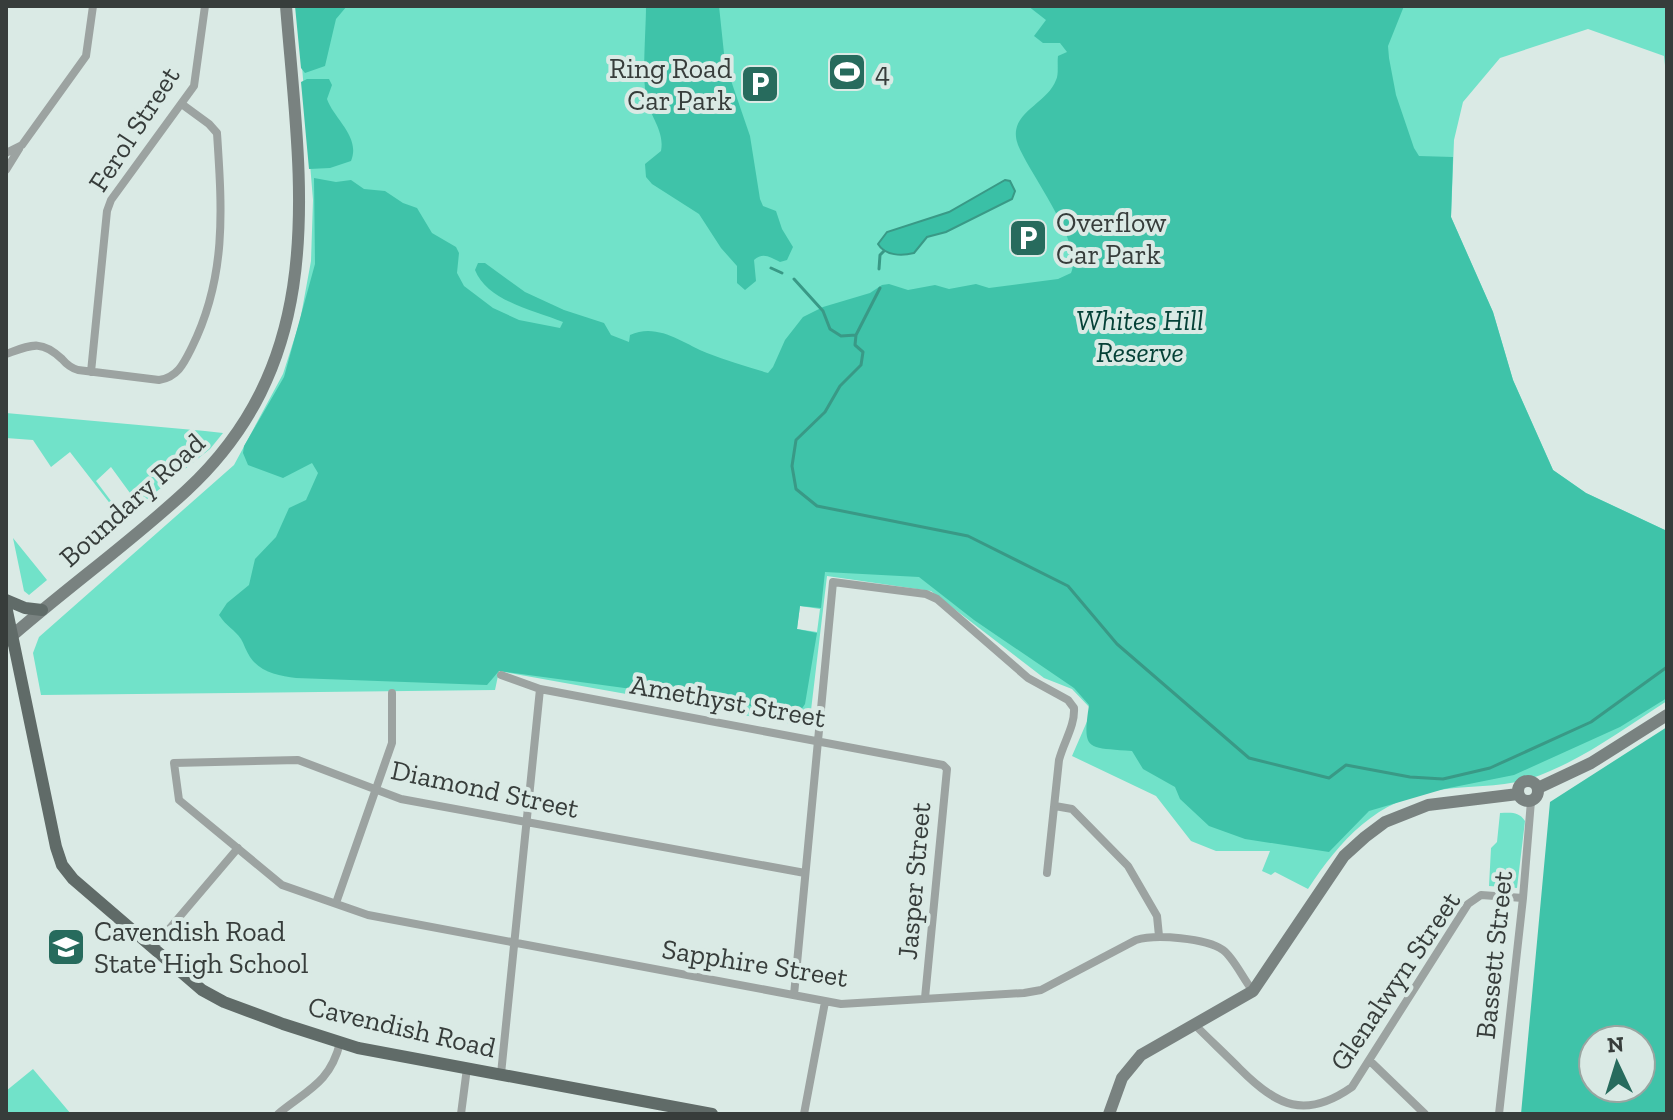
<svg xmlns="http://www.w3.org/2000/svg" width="1673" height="1120" font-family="'Zilla Slab',serif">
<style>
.green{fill:#71e2c9;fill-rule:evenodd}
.forest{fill:#3fc3a9;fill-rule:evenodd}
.water{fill:#3ac0a6;stroke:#399986;stroke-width:2}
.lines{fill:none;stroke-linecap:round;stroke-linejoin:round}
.stream{stroke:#399986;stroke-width:3}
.street{stroke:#9ca3a1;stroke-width:8}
.secondary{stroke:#798280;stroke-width:12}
.primary{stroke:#606b68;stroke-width:12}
.labels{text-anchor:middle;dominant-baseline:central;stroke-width:8;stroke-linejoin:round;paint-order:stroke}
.poi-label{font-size:28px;fill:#373d3b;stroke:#daeae5;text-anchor:start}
.street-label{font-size:28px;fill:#373d3b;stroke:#daeae5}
.park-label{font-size:28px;font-style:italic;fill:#054137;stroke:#daeae5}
</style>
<rect width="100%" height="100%" fill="#daeae5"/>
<!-- green -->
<path class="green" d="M 297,6 L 1667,6 L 1667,84 L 1664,56 L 1588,29 L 1500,58 L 1463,102 L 1454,140 L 1451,217 L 1493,312 L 1513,380 L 1553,470 L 1586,493 L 1667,531 L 1667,701 C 1623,729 1579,763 1529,779 C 1499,788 1470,785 1439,790 C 1377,799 1340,840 1308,889 L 1275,872 L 1271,875 L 1262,871 L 1270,851 L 1216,851 L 1191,841 L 1156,796 L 1072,756 L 1092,710 L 1072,689 L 1044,678 L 931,591 L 827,576 L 809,727 L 499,671 L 495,690 L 41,695 L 33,653 L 39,637 L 234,465 L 283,374 L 300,321 L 311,261 L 313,200 ZM 800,606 L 820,609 L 817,632 L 797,629 Z
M 6,413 L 205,431 L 223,433 L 210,449 L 122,519 L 70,452 L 51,467 L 33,440 L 6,438 ZM 111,467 L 138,504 L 123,517 L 96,481 Z
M 13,538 L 47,580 L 29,595 L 24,591 Z
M 1500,813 C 1511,813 1518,811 1525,821 L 1517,888 L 1489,886 L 1491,848 L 1497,842 Z
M 33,1069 L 71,1114 L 6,1114 L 6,1091 Z"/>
<!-- forest -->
<path class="forest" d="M 295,6 L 347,6 L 336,19 L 325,66 L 305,73 L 301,68 Z
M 646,6 L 719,6 L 725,63 L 750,136 L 760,199 L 763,206 L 776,211 L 782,229 L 793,247 L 787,260 L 780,262 C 770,257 763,252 754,260 L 756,281 L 745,290 L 737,283 L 737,266 L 721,248 L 699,214 L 652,184 L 646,177 L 645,164 L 661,151 C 665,130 649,116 646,96 C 642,74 646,30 646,6 Z
M 1028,6 L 1404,6 L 1388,46 L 1389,58 L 1396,95 L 1414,148 L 1419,156 L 1453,157 L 1451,217 L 1493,312 L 1513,380 L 1553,470 L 1586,493 L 1667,531 L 1667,698 L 1620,727 L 1514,775 L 1444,789 L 1369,811 L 1329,852 L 1245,839 L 1209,826 L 1180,799 L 1175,787 L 1143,769 L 1132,751 C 1087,747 1082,752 1089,705 L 1074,688 L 974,620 L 919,577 L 825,572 L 821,608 L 800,606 L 797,629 L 817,633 L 805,704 L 801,710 L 788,716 L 743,704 L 499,671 L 487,685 L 296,678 C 279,676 260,672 250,657 C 246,651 244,644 241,639 C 235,630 226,626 219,615 L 227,603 L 249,585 L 255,559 L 276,537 L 289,508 L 306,500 L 318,473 L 312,463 L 283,478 L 248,465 L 243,453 L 244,446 L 284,377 L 315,264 L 314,178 L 336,182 L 351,180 L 364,189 L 385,191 L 403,203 L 417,208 L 432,233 L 456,247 L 459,253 L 457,273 L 464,286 L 493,308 L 519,320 L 560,328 L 563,322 C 535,311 487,301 475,270 L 478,263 L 485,263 L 525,292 L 564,310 L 604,323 L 611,335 L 629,342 L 630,335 C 657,322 683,343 707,353 C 727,361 748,367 768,373 L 773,367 L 785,340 L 803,317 L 823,307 L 870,293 L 882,285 L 889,284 L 908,290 L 935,285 L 949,289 L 976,284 L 989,288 L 1058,279 L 1071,273 C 1084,243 1030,175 1018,145 C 1006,113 1047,105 1056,80 C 1059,74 1057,63 1058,56 L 1067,52 L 1060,43 L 1043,43 L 1034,36 L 1046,20 Z
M 307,79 L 329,79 L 332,85 L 327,99 C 334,119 361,137 351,161 L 330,168 L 309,169 L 301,82 Z
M 1667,727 L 1667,1114 L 1521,1114 L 1550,802 ZM 1641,1040 L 1641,1088 L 1593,1088 L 1593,1040 Z"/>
<!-- water -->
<path class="water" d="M 1005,180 L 1010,181 L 1015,191 L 1012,199 L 946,232 L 927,237 L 914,253 C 902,256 885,256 878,244 L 887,232 L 949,212 Z"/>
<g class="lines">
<!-- stream -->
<path class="stream" d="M 771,268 L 782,273
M 879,269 L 880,255 L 884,251
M 794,279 L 823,311 L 830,329 L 841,336 L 856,335
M 880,288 L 856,335 L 855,345 L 863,352 L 861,365 L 840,386 L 825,412 L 796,440 L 792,466 L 796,489 L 817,506 L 968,536 L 1068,586 L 1117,644 L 1249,758 L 1329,778 L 1346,765 L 1410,777 L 1443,779 L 1490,768 L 1591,722 L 1667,667"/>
<!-- street -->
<path class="street" d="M 6,153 L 22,145 L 86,56 L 93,6
M 6,170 L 19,149
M 6,354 C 31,345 41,339 62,359 C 67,365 71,368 78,370 L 159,380 C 178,377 184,363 192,347 C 227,276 222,209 217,133 L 209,124 L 183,105
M 91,372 L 107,211 L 111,200 L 194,86 L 205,6
M 501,675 L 540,689 L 943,765 L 947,769 L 925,998
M 1055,806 L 1072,809 L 1128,866 L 1157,916 L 1159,936
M 805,873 L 401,799 L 298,760 L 174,763 L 179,800 L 282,885 L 368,915 L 841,1004 L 1024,993 L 1041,990 L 1136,940 C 1156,934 1206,938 1223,950 C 1234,958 1243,979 1253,991
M 336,903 L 392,743 L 392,693
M 153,948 L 238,848
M 794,995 L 833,582 L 926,594 L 937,599 L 1028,678 L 1068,700 L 1074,708 C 1075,726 1064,741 1059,760 L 1047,873
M 1195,1025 C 1210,1040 1225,1054 1240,1069 C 1277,1106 1305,1120 1352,1087 L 1468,904 L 1481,895 L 1523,898
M 1369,1060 L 1425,1114
M 501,1074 L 540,689
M 278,1114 C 307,1090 330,1083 340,1043
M 461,1114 L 467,1068
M 804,1114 L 825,1002
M 1499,1114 L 1523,898 L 1531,801"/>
<!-- secondary -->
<path class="secondary" d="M 6,641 C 65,589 130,543 187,490 C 332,355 300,182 286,6
M1518 791a10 10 0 1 1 20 0a10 10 0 1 1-20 0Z
M 1538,788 L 1591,763 L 1667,715
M 1109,1114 L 1122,1078 L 1141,1055 L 1253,991 L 1344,856 L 1365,837 L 1385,822 L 1428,805 L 1518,794"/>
<!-- primary -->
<path class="primary" d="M 6,600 L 25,608 L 42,610
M 6,606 L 56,847 L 62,865 L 73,879 L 202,990 L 224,1002 L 283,1024 L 358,1048 L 712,1114"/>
</g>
<!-- icons -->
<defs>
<g id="stadium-square" transform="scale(2)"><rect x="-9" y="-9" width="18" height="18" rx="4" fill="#276b5d" stroke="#daeae5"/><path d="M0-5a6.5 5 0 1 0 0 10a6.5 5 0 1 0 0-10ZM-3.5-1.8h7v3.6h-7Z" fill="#fff"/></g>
<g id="parking-square" transform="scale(2)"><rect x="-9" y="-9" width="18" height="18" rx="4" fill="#276b5d" stroke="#daeae5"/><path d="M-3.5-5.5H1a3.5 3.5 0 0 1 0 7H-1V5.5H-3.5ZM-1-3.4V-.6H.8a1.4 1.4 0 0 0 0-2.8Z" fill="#fff"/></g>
<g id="school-square" transform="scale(2)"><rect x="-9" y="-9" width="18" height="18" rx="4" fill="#276b5d" stroke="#daeae5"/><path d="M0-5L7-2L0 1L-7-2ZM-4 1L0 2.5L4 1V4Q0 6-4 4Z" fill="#fff"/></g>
</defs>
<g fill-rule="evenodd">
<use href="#stadium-square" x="847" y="72"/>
<use href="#parking-square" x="760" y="84"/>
<use href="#parking-square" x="1028" y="238"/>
<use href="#school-square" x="66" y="947"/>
</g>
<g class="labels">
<!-- poi labels -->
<g class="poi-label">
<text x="732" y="68" text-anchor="end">Ring Road<tspan x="732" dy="32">Car Park</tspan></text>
<text x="875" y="72">4</text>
<text x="1056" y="222">Overflow<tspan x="1056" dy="32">Car Park</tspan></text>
<text x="94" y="931">Cavendish Road<tspan x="94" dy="32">State High School</tspan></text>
</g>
<!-- street labels -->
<g class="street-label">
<text transform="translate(134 129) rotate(-57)">Ferol Street</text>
<text transform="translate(132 500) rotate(-42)">Boundary Road</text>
<text transform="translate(728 701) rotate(10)">Amethyst Street</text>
<text transform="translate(485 789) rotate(12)">Diamond Street</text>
<text transform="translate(914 881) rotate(-85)">Jasper Street</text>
<text transform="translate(1494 955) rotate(-84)">Bassett Street</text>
<text transform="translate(755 963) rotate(9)">Sapphire Street</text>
<text transform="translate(1395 981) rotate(-56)">Glenalwyn Street</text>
<text transform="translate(402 1027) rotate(13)">Cavendish Road</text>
</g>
<!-- park labels -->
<g class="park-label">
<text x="1140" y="320">Whites Hill<tspan x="1140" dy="32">Reserve</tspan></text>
</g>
</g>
<!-- border -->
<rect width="1673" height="1120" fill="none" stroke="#373d3b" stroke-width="16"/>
<!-- north arrow -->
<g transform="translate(1617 1064) rotate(356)"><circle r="38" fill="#daeae5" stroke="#99a5a1" stroke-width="2"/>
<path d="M0-6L14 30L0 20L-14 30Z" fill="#276b5d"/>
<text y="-12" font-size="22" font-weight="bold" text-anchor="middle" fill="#373d3b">N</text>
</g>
</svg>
